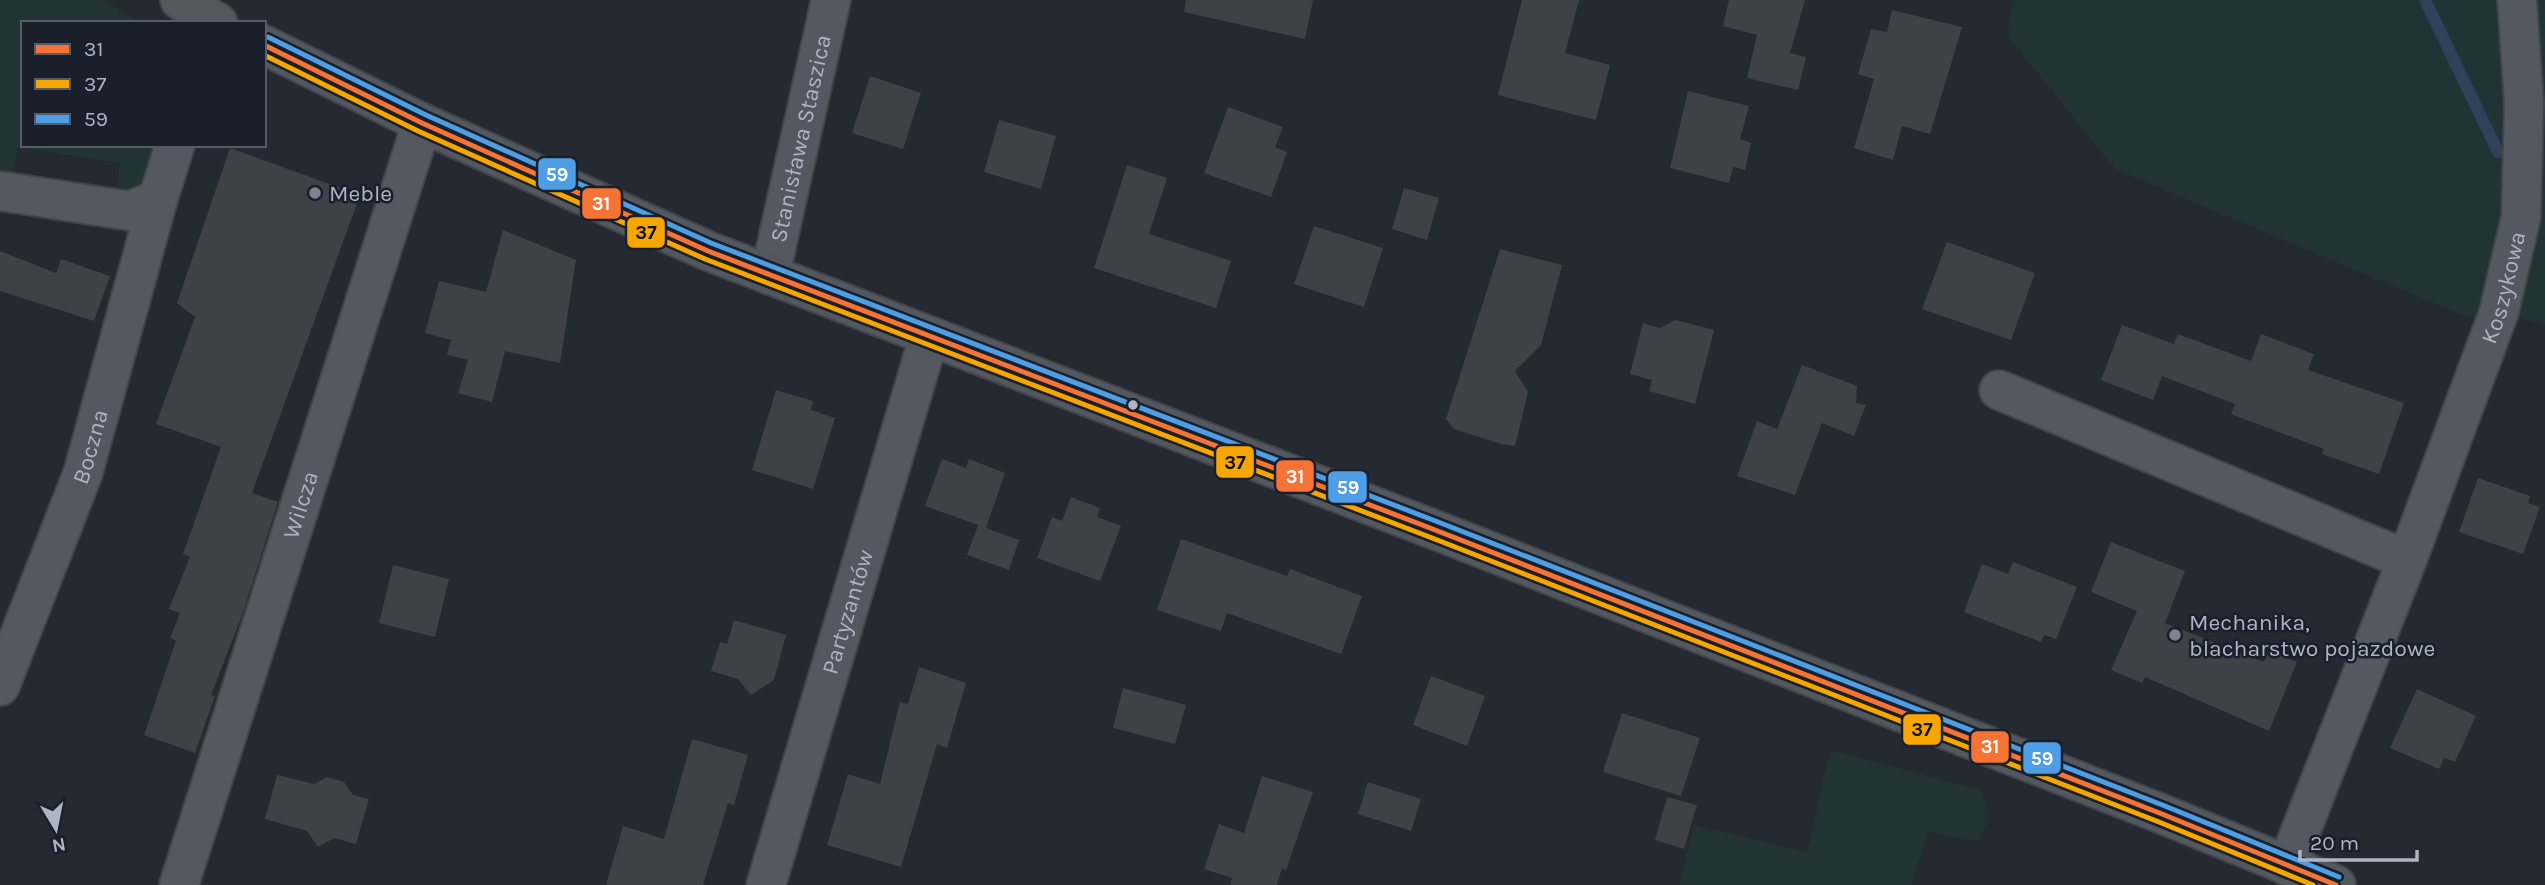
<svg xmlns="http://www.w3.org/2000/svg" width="2545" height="885" font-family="Karla,sans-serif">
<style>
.green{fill:#223336}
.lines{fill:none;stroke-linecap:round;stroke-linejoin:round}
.stream{stroke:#32415a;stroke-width:12}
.building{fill:#3e4148}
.minor-casing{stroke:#41444b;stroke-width:42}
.secondary-casing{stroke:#41444b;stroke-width:42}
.minor{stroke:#545860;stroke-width:38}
.secondary{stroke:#53575e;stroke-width:38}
.bus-1-casing{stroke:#19202b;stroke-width:10}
.bus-2-casing{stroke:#19202b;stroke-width:10}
.bus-3-casing{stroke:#19202b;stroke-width:10}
.bus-1{stroke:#f57335;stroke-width:5}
.bus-2{stroke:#f7a600;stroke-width:5}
.bus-3{stroke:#4d9ee5;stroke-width:5}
.poi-dot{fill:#7d8491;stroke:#19202b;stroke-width:2.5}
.bus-dot{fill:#adb5c4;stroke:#19202b;stroke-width:2.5}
.labels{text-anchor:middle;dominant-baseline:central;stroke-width:5;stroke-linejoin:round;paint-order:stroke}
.street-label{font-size:23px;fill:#adb5c4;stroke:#19202b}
.poi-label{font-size:23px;fill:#adb5c4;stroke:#19202b;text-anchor:start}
.line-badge{stroke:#19202b;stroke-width:2.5}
.badge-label{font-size:19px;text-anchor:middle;font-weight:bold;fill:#fff}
.pale-badge-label{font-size:19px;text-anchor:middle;font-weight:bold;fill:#111}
</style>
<rect width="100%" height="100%" fill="#252931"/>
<!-- green -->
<path class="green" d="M 0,0 L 104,0 L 140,23 L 23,23 L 23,145 L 164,145 L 151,188 L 115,200 L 120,163 L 18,147 L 11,184 L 0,181 Z
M 2013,0 L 2545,0 L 2545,325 L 2520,318 L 2467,317 L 2115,169 L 2007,35 Z
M 1830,750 L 1981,790 L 1989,817 L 1978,842 L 1928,832 L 1911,885 L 1679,885 L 1694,825 L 1807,852 Z"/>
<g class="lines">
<!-- stream -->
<path class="stream" d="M 2425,0 L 2498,152"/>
</g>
<!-- building -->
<path class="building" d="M 1186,0 L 1313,0 L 1305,39 L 1184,12 Z
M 1522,0 L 1579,0 L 1565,53 L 1610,65 L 1596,120 L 1498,95 Z
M 1729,0 L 1805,0 L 1790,53 L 1806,57 L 1798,90 L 1747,78 L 1757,35 L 1723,26 Z
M 1892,10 L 1962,27 L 1930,134 L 1902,126 L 1893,160 L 1854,148 L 1874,79 L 1858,74 L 1871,29 L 1887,32 Z
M 870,76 L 921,93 L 903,149 L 852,133 Z
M 1688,91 L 1749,106 L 1740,139 L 1751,143 L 1745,170 L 1733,167 L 1729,183 L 1670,168 Z
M 1228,107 L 1283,127 L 1275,147 L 1287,152 L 1271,197 L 1204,173 Z
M 999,120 L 1056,136 L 1041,189 L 984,172 Z
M 230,148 L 360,195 L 252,493 L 278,502 L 243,613 L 211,695 L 215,696 L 195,753 L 144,735 L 176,641 L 170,638 L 180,613 L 169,609 L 190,557 L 183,554 L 221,447 L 156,424 L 195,317 L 177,303 Z
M 1127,165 L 1167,178 L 1149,234 L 1231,261 L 1216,308 L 1094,268 Z
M 1404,188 L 1439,198 L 1427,240 L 1392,229 Z
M 1314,226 L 1383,248 L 1364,307 L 1294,284 Z
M 503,230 L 576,260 L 560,363 L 505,351 L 492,402 L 458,393 L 468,360 L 447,355 L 451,340 L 425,333 L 439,281 L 486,292 Z
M 1947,242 L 2035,273 L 2011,340 L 1922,309 Z
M 1500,249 L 1562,265 L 1541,345 L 1515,371 L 1528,392 L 1515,446 L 1501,444 L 1454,429 L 1446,419 Z
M 0,251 L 56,273 L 61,259 L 110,276 L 94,321 L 0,291 Z
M 1675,320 L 1714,330 L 1695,404 L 1649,391 L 1652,380 L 1630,374 L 1643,323 L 1660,328 Z
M 2122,325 L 2174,344 L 2178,334 L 2251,361 L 2261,334 L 2314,354 L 2308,370 L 2404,403 L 2379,474 L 2322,454 L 2324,449 L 2231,414 L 2235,404 L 2162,376 L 2153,400 L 2101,380 Z
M 1802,365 L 1857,386 L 1856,403 L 1866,405 L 1854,436 L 1822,423 L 1795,495 L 1737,476 L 1757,421 L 1777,429 Z
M 776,390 L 813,401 L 811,410 L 835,418 L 813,489 L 752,470 Z
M 942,459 L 966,468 L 969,459 L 1005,473 L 986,528 L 1019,540 L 1009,570 L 967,555 L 978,525 L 925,506 Z
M 2478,478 L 2530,496 L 2528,503 L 2540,507 L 2523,554 L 2459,532 Z
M 1071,497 L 1100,508 L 1097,517 L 1121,526 L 1100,581 L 1037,558 L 1052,517 L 1062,521 Z
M 1181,539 L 1287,576 L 1290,569 L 1362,596 L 1341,654 L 1227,613 L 1221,631 L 1157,610 Z
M 2111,542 L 2185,571 L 2165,623 L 2264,662 L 2269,651 L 2297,662 L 2269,731 L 2145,677 L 2142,683 L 2111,670 L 2137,611 L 2091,592 Z
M 2013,562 L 2077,587 L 2056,639 L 2044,635 L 2041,642 L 1964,612 L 1982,564 L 2008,574 Z
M 393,565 L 449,579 L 435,637 L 379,623 Z
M 734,620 L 786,635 L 774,680 L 751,695 L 738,679 L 711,671 L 720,642 L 727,644 Z
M 919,667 L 966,683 L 947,748 L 937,744 L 901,867 L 827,845 L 848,774 L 880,784 L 900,702 L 908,704 Z
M 1431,676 L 1485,696 L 1467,746 L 1413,725 Z
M 1123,688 L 1186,705 L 1175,744 L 1113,728 Z
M 2417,689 L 2476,716 L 2455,762 L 2444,758 L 2439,769 L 2390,748 Z
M 1622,713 L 1700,738 L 1681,796 L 1603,772 Z
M 692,739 L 748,755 L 734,805 L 728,803 L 703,885 L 606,885 L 623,826 L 664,839 Z
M 277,775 L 314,784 L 327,777 L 344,782 L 353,795 L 369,799 L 356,844 L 334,838 L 318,847 L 307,831 L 265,819 Z
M 1262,776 L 1313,792 L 1286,870 L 1282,868 L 1277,885 L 1230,885 L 1232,878 L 1204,869 L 1219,824 L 1244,833 Z
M 1368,782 L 1421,799 L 1411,831 L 1358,814 Z
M 1667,797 L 1697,805 L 1684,849 L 1655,840 Z"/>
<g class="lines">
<!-- minor casing -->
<g class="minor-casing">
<g id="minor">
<path d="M 0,191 L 130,211 L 158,199"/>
<path id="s1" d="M 770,275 L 831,0"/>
<path d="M 1999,390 L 2407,560"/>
<path id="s2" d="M 0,686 L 83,473 L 158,199 L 175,145"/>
<path id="s3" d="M 2287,866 L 2407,560 L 2499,312 L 2521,217 L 2524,103 L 2517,0"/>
<path id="s4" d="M 179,885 L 422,123"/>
<path id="s5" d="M 766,885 L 929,337"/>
</g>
</g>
<!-- secondary casing -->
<g class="secondary-casing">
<path id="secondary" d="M 180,0 L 218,23
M 264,45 L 422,123 L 708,251 L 1430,528 L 2162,814 L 2336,885"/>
</g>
<!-- minor -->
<use href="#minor" class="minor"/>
<!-- secondary -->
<use href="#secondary" class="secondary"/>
<!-- bus-1 casing -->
<g class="bus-1-casing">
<path id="bus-1" d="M 264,45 L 422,123 L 708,251 L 1430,528 L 2162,814 L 2336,885"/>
</g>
<!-- bus-2 casing -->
<g class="bus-2-casing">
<path id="bus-2" d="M 264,55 L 418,131 L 705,259 L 1427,536 L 2159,822 L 2313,885"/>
</g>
<!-- bus-3 casing -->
<g class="bus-3-casing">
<path id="bus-3" d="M 268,37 L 426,115 L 711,243 L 1433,520 L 2165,806 L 2339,877"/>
</g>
<!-- bus-1 -->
<use href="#bus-1" class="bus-1"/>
<!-- bus-2 -->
<use href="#bus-2" class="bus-2"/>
<!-- bus-3 -->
<use href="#bus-3" class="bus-3"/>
</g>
<!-- markers -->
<g class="poi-dot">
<circle cx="315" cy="193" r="7"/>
<circle cx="2175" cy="635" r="7"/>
</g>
<circle class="bus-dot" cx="1133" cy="405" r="6"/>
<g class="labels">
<!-- street labels -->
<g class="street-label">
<text stroke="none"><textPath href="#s1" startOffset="140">Stanisława Staszica</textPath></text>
<text stroke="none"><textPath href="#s3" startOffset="618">Koszykowa</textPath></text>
<text stroke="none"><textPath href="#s2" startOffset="256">Boczna</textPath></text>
<text stroke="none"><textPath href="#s4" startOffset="399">Wilcza</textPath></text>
<text stroke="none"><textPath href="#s5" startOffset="285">Partyzantów</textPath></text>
</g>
<!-- poi labels -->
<g class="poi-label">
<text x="329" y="193">Meble</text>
<text x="2189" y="622">Mechanika,<tspan x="2189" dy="26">blacharstwo pojazdowe</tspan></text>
</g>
</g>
<g class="line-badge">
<rect x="537" y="157" width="40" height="34" rx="7" fill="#4d9ee5"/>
<rect x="581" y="187" width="41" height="33" rx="7" fill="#f57335"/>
<rect x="626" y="216" width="40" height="33" rx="7" fill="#f7a600"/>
<rect x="1215" y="445" width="40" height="34" rx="7" fill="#f7a600"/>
<rect x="1275" y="459" width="40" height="34" rx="7" fill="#f57335"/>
<rect x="1327" y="470" width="41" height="34" rx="7" fill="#4d9ee5"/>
<rect x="1902" y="713" width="40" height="33" rx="7" fill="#f7a600"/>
<rect x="1970" y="730" width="40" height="34" rx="7" fill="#f57335"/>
<rect x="2022" y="741" width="40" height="34" rx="7" fill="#4d9ee5"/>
</g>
<g class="badge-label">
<text x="557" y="181">59</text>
<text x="601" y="210">31</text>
<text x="1295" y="483">31</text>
<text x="1348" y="494">59</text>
<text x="1990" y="753">31</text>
<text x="2042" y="765">59</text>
</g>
<g class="pale-badge-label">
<text x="646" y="239">37</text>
<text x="1235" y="469">37</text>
<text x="1922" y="736">37</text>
</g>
<!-- legend -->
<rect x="21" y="21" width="245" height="126" fill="#19202b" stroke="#545c68" stroke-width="2"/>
<rect x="35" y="44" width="35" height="10" fill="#f57335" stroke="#545c68" stroke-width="2"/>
<text x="84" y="56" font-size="21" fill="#adb5c4">31</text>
<rect x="35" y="79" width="35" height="10" fill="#f7a600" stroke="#545c68" stroke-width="2"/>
<text x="84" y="91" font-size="21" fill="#adb5c4">37</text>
<rect x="35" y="114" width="35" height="10" fill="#4d9ee5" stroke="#545c68" stroke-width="2"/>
<text x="84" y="126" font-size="21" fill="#adb5c4">59</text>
<!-- north arrow -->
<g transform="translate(56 829) rotate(170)" stroke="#19202b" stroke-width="5" paint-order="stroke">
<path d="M0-5L12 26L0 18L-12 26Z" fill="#adb5c4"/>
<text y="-10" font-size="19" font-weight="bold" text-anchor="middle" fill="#adb5c4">N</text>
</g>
<!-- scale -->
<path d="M2300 850v10h117v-10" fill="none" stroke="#adb5c4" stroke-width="3.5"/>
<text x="2310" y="850" font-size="21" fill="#adb5c4" stroke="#19202b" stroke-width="5" paint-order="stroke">20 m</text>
</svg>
